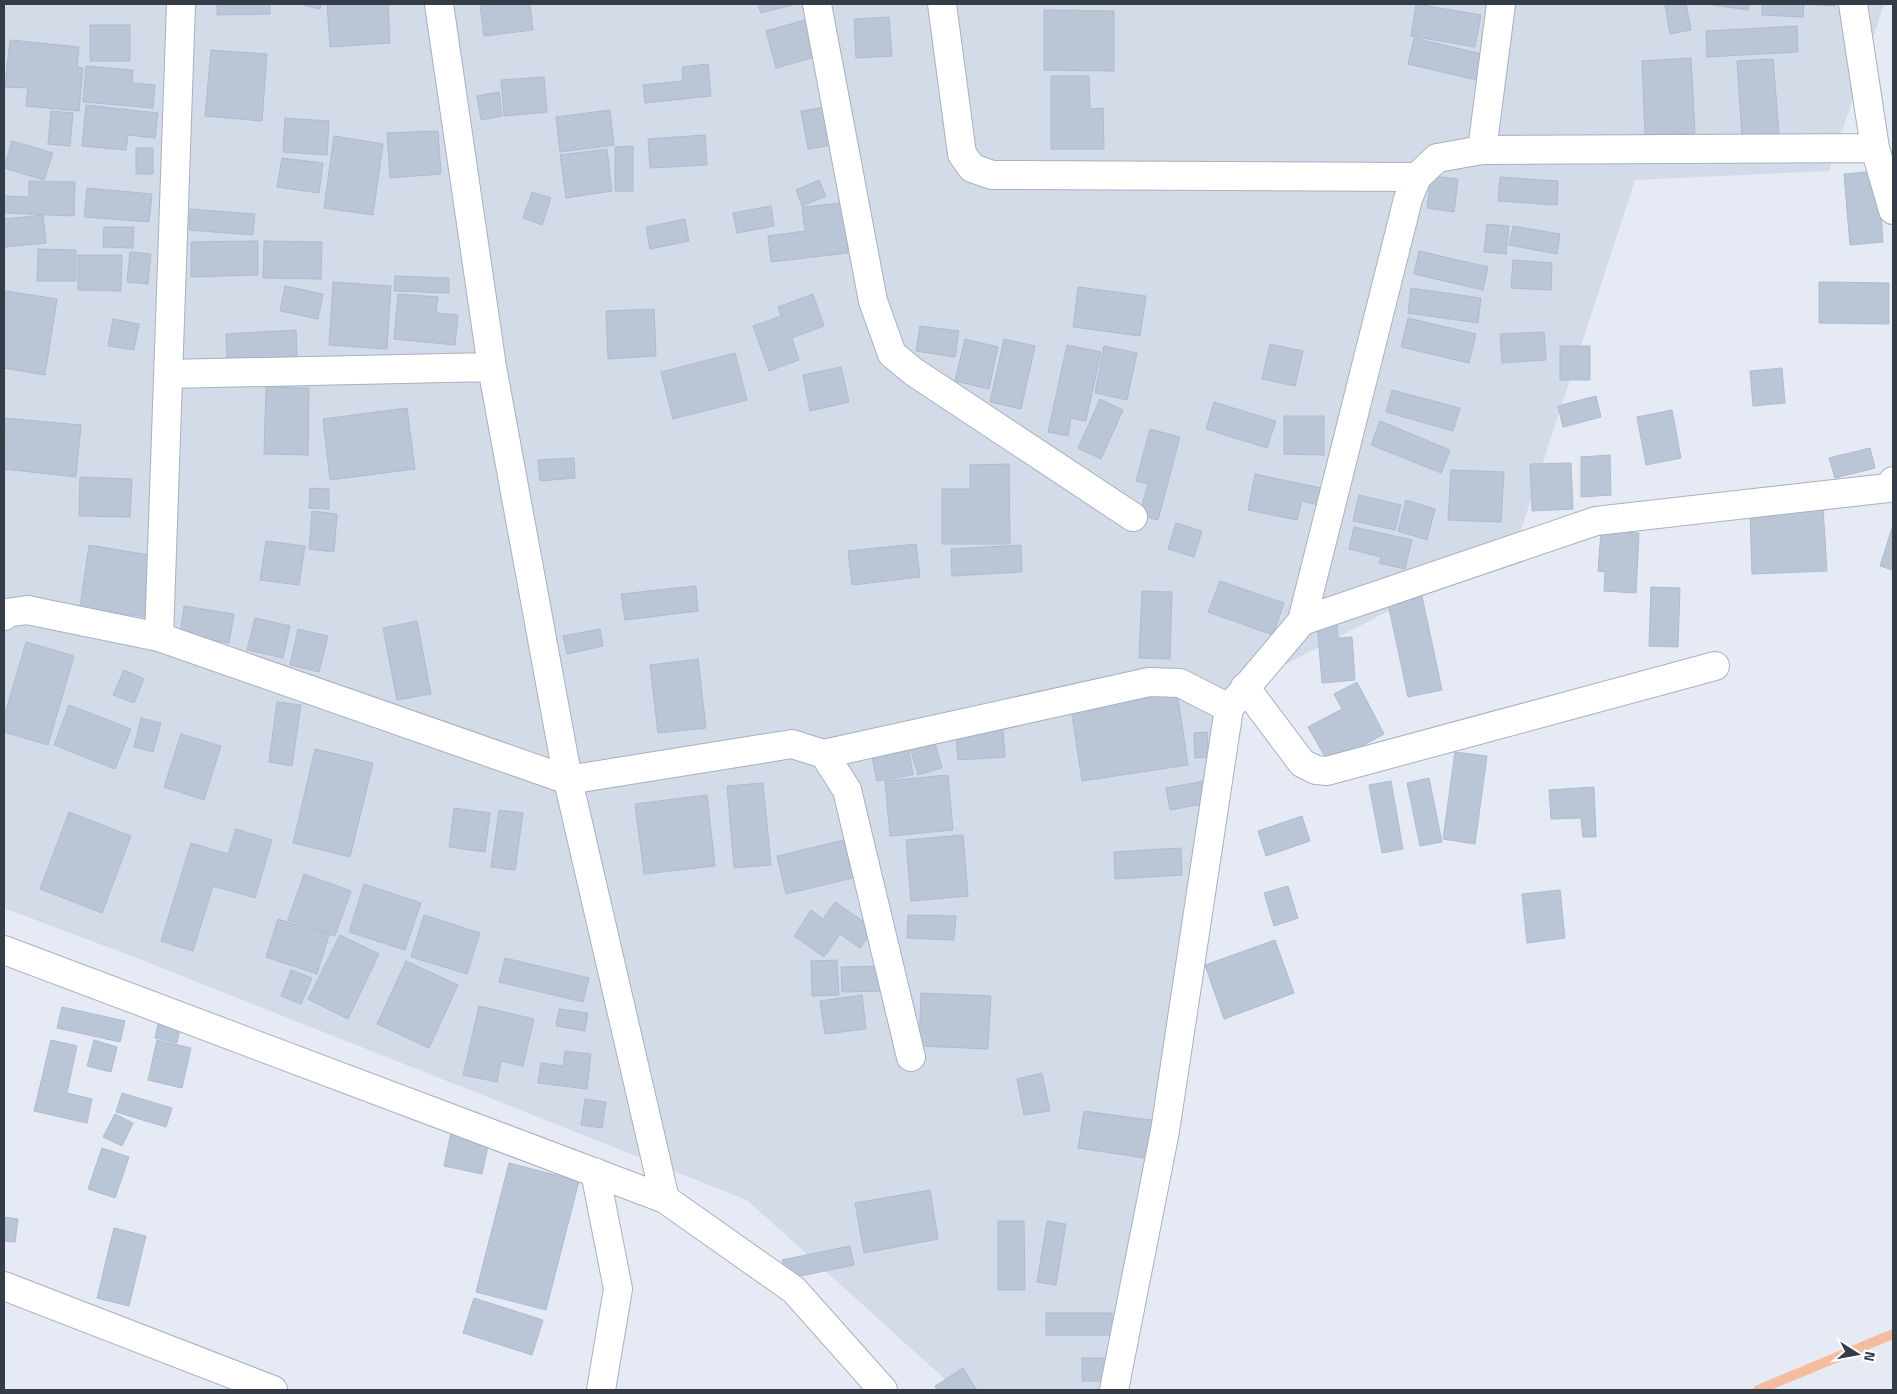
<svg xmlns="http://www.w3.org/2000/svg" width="1897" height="1394" font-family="'Titillium Web',sans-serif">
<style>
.residential{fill:#d3dae8}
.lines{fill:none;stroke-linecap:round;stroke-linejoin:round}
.stream{stroke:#f5bd9d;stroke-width:10}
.building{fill:#bac6d6;stroke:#acbcd2}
.minor-casing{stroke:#a7b1c0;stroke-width:30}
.minor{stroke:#fff;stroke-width:28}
</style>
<rect width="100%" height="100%" fill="#e5eaf4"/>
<!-- residential -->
<path class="residential" d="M 4,4 L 1884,4 L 1829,171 L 1635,180 L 1516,545 L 1220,698 L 1148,1229 L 1107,1390 L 957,1390 L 747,1200 L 142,960 L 4,908 Z"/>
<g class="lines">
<!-- stream -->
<path class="stream" d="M 1758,1390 L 1893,1334"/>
</g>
<!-- building -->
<path class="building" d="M 217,4 L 270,4 L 270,14 L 217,15 Z
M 300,4 L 321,4 L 320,9 Z
M 327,4 L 388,4 L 390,43 L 330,47 Z
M 480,4 L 530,4 L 533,30 L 484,36 Z
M 758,4 L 796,4 L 761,13 Z
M 1416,4 L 1481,15 L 1475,47 L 1411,36 Z
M 1665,4 L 1686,4 L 1691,30 L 1670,34 Z
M 1706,4 L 1749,4 L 1748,10 Z
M 1762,4 L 1835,4 L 1835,6 L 1804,4 L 1803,17 L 1762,15 Z
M 1044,10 L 1114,11 L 1114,71 L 1044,70 Z
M 889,17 L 892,56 L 856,58 L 854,19 Z
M 808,19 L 818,56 L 776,68 L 766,31 Z
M 90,25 L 130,25 L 130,61 L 90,61 Z
M 1797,26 L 1798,52 L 1707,57 L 1706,31 Z
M 1414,38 L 1482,54 L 1476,80 L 1408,64 Z
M 10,40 L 79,47 L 77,67 L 83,68 L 79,111 L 26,106 L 28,88 L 5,87 Z
M 211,50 L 267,54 L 262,121 L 205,116 Z
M 1691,58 L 1695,133 L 1645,135 L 1642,61 Z
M 1773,59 L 1779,133 L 1742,136 L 1737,61 Z
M 708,64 L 711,96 L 645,103 L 643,85 L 683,81 L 682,67 Z
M 86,66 L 133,70 L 132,83 L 155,85 L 153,108 L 83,102 Z
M 1051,76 L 1089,76 L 1090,109 L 1103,108 L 1104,149 L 1051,149 Z
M 544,77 L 547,112 L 504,116 L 501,80 Z
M 499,92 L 502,116 L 481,120 L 477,96 Z
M 86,105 L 158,113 L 155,138 L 128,135 L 126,150 L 82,146 Z
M 826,107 L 833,145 L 808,149 L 801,111 Z
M 610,110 L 614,145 L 560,152 L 556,117 Z
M 51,111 L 73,113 L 70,146 L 48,144 Z
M 285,118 L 329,121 L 327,155 L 283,152 Z
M 438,131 L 441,174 L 390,178 L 387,133 Z
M 705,135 L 707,165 L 650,168 L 648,139 Z
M 334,136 L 383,144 L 373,215 L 324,208 Z
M 12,141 L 53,153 L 44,180 L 4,168 Z
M 633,146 L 633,191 L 615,191 L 615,147 Z
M 136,148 L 153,148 L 153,174 L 136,174 Z
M 607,149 L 612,191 L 566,198 L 560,155 Z
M 282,158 L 323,163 L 319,193 L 277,187 Z
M 1878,171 L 1883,242 L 1850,245 L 1844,174 Z
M 1431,176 L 1458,179 L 1454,212 L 1427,208 Z
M 1500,177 L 1558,181 L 1557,205 L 1498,201 Z
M 819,180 L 826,196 L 802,206 L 796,190 Z
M 29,181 L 75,182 L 74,216 L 4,213 L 4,196 L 29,197 Z
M 87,188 L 152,194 L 149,222 L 84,217 Z
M 532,192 L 551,198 L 542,225 L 523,218 Z
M 842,203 L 848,253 L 771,262 L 768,236 L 805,231 L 802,207 Z
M 771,206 L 774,226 L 737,233 L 733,213 Z
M 190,209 L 255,214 L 253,235 L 189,230 Z
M 43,215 L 46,243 L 4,247 L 4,219 Z
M 685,219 L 689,241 L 650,249 L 646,227 Z
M 1487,224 L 1509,226 L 1506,254 L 1484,252 Z
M 1513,226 L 1560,234 L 1557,254 L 1509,245 Z
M 104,227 L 134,227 L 133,248 L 103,247 Z
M 258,241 L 258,275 L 191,277 L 191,242 Z
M 264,241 L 322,242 L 321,279 L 263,278 Z
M 38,249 L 76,250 L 76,281 L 37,281 Z
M 1419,251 L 1488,267 L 1483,290 L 1414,274 Z
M 130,252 L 151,254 L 148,284 L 127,282 Z
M 78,255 L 122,255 L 121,291 L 78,290 Z
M 1513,260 L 1552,263 L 1551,290 L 1511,288 Z
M 395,276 L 449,278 L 449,293 L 394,291 Z
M 333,282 L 391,286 L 387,349 L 329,345 Z
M 1819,282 L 1889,283 L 1889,324 L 1819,323 Z
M 285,286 L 323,294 L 318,319 L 280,311 Z
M 1078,287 L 1146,296 L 1140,336 L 1073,327 Z
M 1411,288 L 1481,298 L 1478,323 L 1408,313 Z
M 6,291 L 57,299 L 45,375 L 4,368 L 4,303 Z
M 398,294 L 438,297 L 436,313 L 458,315 L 455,345 L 394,339 Z
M 813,294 L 824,326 L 792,338 L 799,360 L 769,371 L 753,326 L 781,316 L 778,307 Z
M 654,309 L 656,356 L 608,359 L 606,311 Z
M 1408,318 L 1476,334 L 1469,363 L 1401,347 Z
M 113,319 L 139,324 L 134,350 L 108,346 Z
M 920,326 L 959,331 L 955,357 L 916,351 Z
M 296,330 L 297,356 L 227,360 L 226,334 Z
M 1544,332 L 1546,360 L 1502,363 L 1500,334 Z
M 965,339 L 998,347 L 989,389 L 955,381 Z
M 1004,339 L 1035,346 L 1021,409 L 990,402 Z
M 1270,344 L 1303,351 L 1295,386 L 1262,379 Z
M 1067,345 L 1101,352 L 1086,421 L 1071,418 L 1068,436 L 1048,432 Z
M 1104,346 L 1137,353 L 1127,400 L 1095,393 Z
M 1560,346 L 1590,346 L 1590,380 L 1560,380 Z
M 735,353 L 747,400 L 673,419 L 661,372 Z
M 841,367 L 849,402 L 810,411 L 803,375 Z
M 1782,368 L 1785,403 L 1753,406 L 1750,371 Z
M 266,387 L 309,388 L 308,455 L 264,454 Z
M 1392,390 L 1460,408 L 1453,431 L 1386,412 Z
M 1596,396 L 1601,417 L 1563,427 L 1558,406 Z
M 1100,399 L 1123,410 L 1101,459 L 1078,448 Z
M 1214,402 L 1276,421 L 1267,448 L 1206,429 Z
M 407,408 L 415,469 L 330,480 L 323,419 Z
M 1672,410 L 1681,458 L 1646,465 L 1637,417 Z
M 1284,416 L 1324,416 L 1324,455 L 1284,454 Z
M 5,418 L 81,425 L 76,477 L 4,469 Z
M 1380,421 L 1450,450 L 1441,473 L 1371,445 Z
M 1150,429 L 1180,437 L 1158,520 L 1139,515 L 1148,484 L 1136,481 Z
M 1870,448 L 1875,468 L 1835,478 L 1829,458 Z
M 1610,455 L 1611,495 L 1581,497 L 1581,457 Z
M 574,458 L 575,478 L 540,481 L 538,460 Z
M 1571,463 L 1573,509 L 1532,511 L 1530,464 Z
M 1009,464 L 1010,544 L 942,544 L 942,489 L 970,489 L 970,465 Z
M 1451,470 L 1504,472 L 1501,522 L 1448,520 Z
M 1255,474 L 1326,489 L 1322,506 L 1302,501 L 1297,520 L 1248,510 Z
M 80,477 L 132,479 L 130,517 L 79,516 Z
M 310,488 L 329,489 L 329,509 L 309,508 Z
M 1359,495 L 1401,505 L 1395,530 L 1353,521 Z
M 1406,500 L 1435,509 L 1427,540 L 1398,531 Z
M 1823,507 L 1827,571 L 1752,574 L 1750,511 Z
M 312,511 L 337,514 L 334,552 L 309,549 Z
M 1176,523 L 1202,531 L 1194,557 L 1168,549 Z
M 1893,525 L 1893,570 L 1880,566 Z
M 1354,527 L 1412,540 L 1405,569 L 1379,563 L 1381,557 L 1349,549 Z
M 1601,531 L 1639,533 L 1636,593 L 1604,591 L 1605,572 L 1598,571 Z
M 266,541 L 305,546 L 299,585 L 260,580 Z
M 916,544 L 920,577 L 852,585 L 848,551 Z
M 89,545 L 155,556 L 145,617 L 80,607 Z
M 1021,545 L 1022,572 L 952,576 L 951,549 Z
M 1220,581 L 1284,603 L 1273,635 L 1208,612 Z
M 696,586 L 698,611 L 625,620 L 621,594 Z
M 1420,587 L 1442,690 L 1408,697 L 1386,594 Z
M 1651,587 L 1680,588 L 1678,647 L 1649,646 Z
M 1142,591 L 1172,592 L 1170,659 L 1139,658 Z
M 184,606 L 234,614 L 229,643 L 180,635 Z
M 255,618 L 290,626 L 283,658 L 247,650 Z
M 1337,620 L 1338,638 L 1352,637 L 1355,680 L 1322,683 L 1317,622 Z
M 417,621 L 431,694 L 397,700 L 383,628 Z
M 298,629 L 328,636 L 319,672 L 290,665 Z
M 600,629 L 603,646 L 567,654 L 563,636 Z
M 26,642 L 74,656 L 48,745 L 4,732 L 4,717 Z
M 698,659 L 706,728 L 658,733 L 650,665 Z
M 124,670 L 144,679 L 134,703 L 113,695 Z
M 1357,682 L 1384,734 L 1329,764 L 1308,727 L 1342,709 L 1334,694 Z
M 1177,691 L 1188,765 L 1082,781 L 1071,708 Z
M 277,702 L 301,705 L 292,766 L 269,762 Z
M 69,705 L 131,729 L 115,769 L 54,745 Z
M 141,718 L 161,723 L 153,752 L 134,747 Z
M 1002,719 L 1005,757 L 958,760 L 955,722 Z
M 931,730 L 942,768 L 918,775 L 907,737 Z
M 1207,732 L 1209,757 L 1195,758 L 1194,733 Z
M 181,734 L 221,746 L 204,800 L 164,787 Z
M 315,749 L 373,763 L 350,857 L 293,843 Z
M 909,750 L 913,775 L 877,781 L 872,757 Z
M 1455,752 L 1487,756 L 1475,844 L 1443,839 Z
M 948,775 L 953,830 L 890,836 L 885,781 Z
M 1429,778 L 1442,842 L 1420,846 L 1407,783 Z
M 1204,781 L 1208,803 L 1170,810 L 1166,788 Z
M 1391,781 L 1403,849 L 1382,853 L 1369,785 Z
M 763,783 L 771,865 L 734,868 L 727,786 Z
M 1594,787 L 1596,837 L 1583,837 L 1581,818 L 1551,819 L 1549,790 Z
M 707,795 L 715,866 L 644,874 L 635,804 Z
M 454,808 L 490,813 L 485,852 L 449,847 Z
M 499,810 L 523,813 L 515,870 L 491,867 Z
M 69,812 L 131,836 L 102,913 L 40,889 Z
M 1302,816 L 1310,841 L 1266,856 L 1258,831 Z
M 236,829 L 272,840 L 255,898 L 213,886 L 193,951 L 161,941 L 191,843 L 228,854 Z
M 963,835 L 968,896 L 911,901 L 906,840 Z
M 844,840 L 853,878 L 786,894 L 777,856 Z
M 1181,848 L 1182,875 L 1115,879 L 1114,852 Z
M 304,874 L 351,891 L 335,936 L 288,920 Z
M 364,884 L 421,903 L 405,950 L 349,932 Z
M 1288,886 L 1298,918 L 1274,926 L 1264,893 Z
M 1560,890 L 1565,938 L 1527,943 L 1522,894 Z
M 835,902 L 874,929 L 860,948 L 840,934 L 824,957 L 794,936 L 811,910 L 823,919 Z
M 424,915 L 480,933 L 467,974 L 411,957 Z
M 908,915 L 956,916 L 954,940 L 907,938 Z
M 278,919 L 329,935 L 317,974 L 266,957 Z
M 340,935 L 379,954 L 348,1019 L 308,999 Z
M 1275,940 L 1294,993 L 1224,1019 L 1205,965 Z
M 505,958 L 589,978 L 583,1002 L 499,982 Z
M 837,960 L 839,995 L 812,996 L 811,961 Z
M 406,961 L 458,985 L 429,1048 L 377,1024 Z
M 884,966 L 884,991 L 842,992 L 841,967 Z
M 291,970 L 312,978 L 301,1004 L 281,996 Z
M 921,993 L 991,996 L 988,1049 L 919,1046 Z
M 862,995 L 866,1029 L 825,1034 L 820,1001 Z
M 479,1006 L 534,1019 L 523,1066 L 501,1061 L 497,1082 L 463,1075 Z
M 62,1007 L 125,1021 L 120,1042 L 57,1028 Z
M 559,1009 L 588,1013 L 585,1031 L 556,1026 Z
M 161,1010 L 183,1015 L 177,1043 L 155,1038 Z
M 51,1040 L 77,1046 L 67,1093 L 92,1099 L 87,1123 L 34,1111 Z
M 94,1040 L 117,1047 L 111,1072 L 87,1066 Z
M 157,1040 L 191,1048 L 182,1088 L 148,1080 Z
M 565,1051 L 591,1054 L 587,1089 L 538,1083 L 541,1063 L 563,1066 Z
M 1042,1073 L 1050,1111 L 1024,1115 L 1017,1079 Z
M 122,1093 L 172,1108 L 166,1127 L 116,1112 Z
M 585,1099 L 606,1102 L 602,1128 L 581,1125 Z
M 1084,1111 L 1157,1121 L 1152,1159 L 1078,1148 Z
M 115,1114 L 133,1123 L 122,1146 L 103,1137 Z
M 451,1132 L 489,1141 L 482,1174 L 444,1166 Z
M 102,1148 L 129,1157 L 115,1198 L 88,1189 Z
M 509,1163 L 579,1181 L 546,1310 L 476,1292 Z
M 930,1190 L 938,1239 L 864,1253 L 855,1203 Z
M 4,1217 L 18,1219 L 15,1242 L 4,1241 Z
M 998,1221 L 1024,1221 L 1025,1290 L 998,1290 Z
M 1047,1221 L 1066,1224 L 1056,1285 L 1037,1282 Z
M 114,1228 L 146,1236 L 129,1306 L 97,1298 Z
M 850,1246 L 854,1265 L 786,1279 L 782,1260 Z
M 474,1298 L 543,1320 L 532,1355 L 463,1333 Z
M 1046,1313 L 1112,1313 L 1112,1335 L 1046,1335 Z
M 1082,1358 L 1114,1358 L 1114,1381 L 1082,1381 Z
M 963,1368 L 976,1389 L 937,1390 L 935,1386 Z"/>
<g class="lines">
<!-- minor casing -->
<g class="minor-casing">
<path id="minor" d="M 439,4 L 492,367 L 568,780 L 665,1199
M 817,4 L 873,301 L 892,354 L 914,372 L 1133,517
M 942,4 L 962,154 L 972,168 L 992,175 L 1417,177
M 1501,4 L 1482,150 L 1875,148
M 1853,4 L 1875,148 L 1893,210
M 168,374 L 492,367
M 4,616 L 7,613 L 27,610 L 159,637 L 568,780 L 792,744 L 824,754 L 847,790 L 911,1057
M 1302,621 L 1408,199 L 1417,177 L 1437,158 L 1482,150
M 159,637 L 181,4
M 1245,687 L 1302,763 L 1316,770 L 1327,771 L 1715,666
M 824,754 L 1149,682 L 1180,683 L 1229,708
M 4,950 L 665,1199 L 794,1290 L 883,1390
M 595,1172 L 618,1289 L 601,1390
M 4,1286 L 273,1390
M 1114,1390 L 1165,1131 L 1229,708 L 1302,621 L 1596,521 L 1888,488 L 1893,481"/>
</g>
<!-- minor -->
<use href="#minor" class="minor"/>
</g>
<!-- border -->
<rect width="1897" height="1394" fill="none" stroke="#343c47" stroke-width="10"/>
<!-- north arrow -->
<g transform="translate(1857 1354) rotate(101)" stroke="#ffffff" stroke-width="4" paint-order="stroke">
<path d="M0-4L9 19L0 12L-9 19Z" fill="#343c47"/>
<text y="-8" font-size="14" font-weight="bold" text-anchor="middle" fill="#343c47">N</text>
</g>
</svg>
